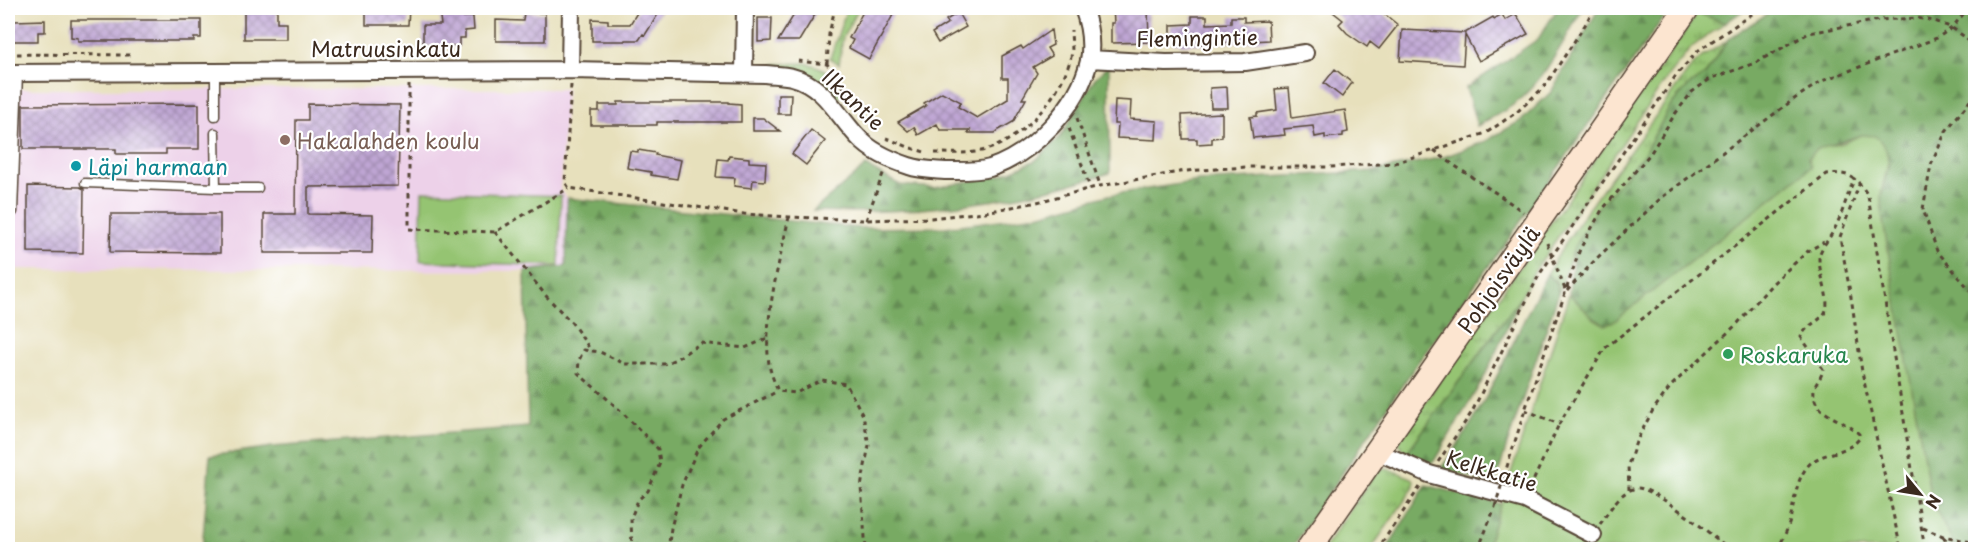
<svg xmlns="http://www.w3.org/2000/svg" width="1983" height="557" font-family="'Playpen Sans',sans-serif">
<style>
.built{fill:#edd1e9}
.grass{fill:url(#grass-tufts);stroke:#687748;stroke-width:1.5}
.forest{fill:url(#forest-firs);stroke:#5a6a41;stroke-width:1.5}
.pitch{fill:#95c472;stroke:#687748;stroke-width:1.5}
.building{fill:url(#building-cross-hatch)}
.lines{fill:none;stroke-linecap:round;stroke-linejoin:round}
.lane-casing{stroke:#554536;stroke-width:11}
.street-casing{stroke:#554536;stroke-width:20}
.secondary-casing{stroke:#554536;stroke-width:27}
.path{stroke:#554536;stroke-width:3;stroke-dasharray:4.5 4.5;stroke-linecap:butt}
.lane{stroke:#fff;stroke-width:8}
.street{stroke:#fff;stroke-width:16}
.secondary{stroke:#fce5d0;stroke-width:24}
.path-bridge{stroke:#554536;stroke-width:3;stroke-dasharray:4.5 4.5;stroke-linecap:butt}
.education-dot{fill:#8d6e63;stroke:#fff;stroke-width:2}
.culture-dot{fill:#0f9aa8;stroke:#fff;stroke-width:2}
.leisure-dot{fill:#2e9e5b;stroke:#fff;stroke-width:2}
.labels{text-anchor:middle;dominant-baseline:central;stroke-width:4.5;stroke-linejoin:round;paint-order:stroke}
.street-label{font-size:21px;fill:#3b2a1e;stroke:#fff}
.education-label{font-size:21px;fill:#785e54;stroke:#fff;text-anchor:start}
.culture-label{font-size:21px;fill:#0d838f;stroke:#fff;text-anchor:start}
.leisure-label{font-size:21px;fill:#27864d;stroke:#fff;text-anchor:start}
</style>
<defs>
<pattern id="grass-tufts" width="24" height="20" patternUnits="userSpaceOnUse" patternTransform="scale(1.5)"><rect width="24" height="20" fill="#95c472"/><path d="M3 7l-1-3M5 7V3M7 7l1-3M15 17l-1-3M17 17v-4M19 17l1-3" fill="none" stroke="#7b9f5d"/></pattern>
<pattern id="forest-firs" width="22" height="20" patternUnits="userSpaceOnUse" patternTransform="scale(1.5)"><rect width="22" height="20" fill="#78aa64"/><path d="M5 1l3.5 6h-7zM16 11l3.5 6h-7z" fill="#648b52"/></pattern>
<pattern id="building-cross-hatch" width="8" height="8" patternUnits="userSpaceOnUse" patternTransform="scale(1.5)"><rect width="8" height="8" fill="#bfa6d4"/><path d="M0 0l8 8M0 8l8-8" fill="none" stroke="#9c87ab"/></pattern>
</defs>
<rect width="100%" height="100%" fill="#fff"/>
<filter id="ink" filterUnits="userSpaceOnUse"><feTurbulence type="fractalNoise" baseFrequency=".0167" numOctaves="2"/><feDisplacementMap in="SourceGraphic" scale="12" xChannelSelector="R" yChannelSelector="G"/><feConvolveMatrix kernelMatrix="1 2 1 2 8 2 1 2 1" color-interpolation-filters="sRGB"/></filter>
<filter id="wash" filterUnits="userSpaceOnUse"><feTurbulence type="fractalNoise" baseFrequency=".008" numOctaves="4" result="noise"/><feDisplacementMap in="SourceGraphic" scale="24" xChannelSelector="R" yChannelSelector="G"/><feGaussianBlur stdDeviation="1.35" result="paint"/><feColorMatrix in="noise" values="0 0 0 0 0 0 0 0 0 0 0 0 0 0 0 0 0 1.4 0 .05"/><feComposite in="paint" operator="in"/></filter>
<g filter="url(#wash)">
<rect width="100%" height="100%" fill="#e7e0bc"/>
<!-- built -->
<path class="built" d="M 8,89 L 566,89 L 560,190 L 567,198 L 566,266 L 525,271 L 8,269 Z"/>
<!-- grass -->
<path class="grass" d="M 847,8 L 859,8 L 843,37 L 839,64 L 830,58 Z
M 1698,13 L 1725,23 L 1692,47 L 1669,75 L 1534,272 L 1521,297 L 1405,455 L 1399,443 L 1402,435 Z
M 1727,41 L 1705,75 L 1688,86 L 1672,104 L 1643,155 L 1596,211 L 1574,247 L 1558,295 L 1557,283 L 1547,274 L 1566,242 L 1593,202 L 1692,66 L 1702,57 Z
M 805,63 C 828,68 833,74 841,96 L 837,100 C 818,74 805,73 774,69 L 775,64 Z
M 1389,469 L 1412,478 L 1414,481 L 1414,487 L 1371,549 L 1323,550 L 1373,477 L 1381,470 Z"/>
<!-- forest -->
<path class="forest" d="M 1558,8 L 1583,8 C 1563,42 1545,80 1513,105 C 1502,113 1489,119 1477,126 L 1466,88 L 1538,39 Z
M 1599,8 L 1670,8 L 1505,244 L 1418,362 L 1291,549 L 202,549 L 210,456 L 272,447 L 528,427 L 525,271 L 566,266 L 567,198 L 859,228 L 945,227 L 1038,215 L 1109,195 L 1199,181 L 1375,171 L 1444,157 L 1486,141 L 1522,120 L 1551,92 Z
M 1702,8 L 1747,8 L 1725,23 L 1698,13 Z
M 1776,8 L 1975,8 L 1975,549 L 1953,549 L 1954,546 L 1931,500 L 1882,216 L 1881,197 L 1889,163 L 1861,135 L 1834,144 L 1808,158 L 1811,167 L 1612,323 L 1605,325 L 1593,318 L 1569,294 L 1574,247 L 1596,210 L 1643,155 L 1672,104 L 1688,86 L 1705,75 L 1728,39 Z
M 1109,65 L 1110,173 C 1013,203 914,215 813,211 L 866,166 L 900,185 L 935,188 L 1002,175 L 1036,160 L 1061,136 L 1095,78 Z
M 1547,274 L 1557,283 L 1558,295 L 1506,448 L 1495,485 L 1441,468 C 1487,409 1512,340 1547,274 Z
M 1521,297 L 1484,378 L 1434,461 L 1427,467 L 1405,455 Z
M 1426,485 L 1501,504 L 1486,549 L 1386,550 Z"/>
<!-- pitch -->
<path class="pitch" d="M 1861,135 L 1875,136 C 1899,157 1883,172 1881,197 C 1881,203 1881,210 1882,216 L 1931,500 L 1954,546 L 1953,549 L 1486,550 L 1569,294 L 1593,318 L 1605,325 L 1612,323 L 1811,167 L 1808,158 L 1817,149 L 1843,143 Z
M 422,191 L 561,196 L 559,266 L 420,261 Z"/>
<g id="blocks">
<!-- building -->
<path class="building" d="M 244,8 L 277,8 L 277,22 L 286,22 L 286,39 L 244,39 Z
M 366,8 L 409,8 L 408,25 L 366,25 Z
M 640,8 L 662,8 L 645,35 L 643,34 L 639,40 L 625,40 L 625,41 L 592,41 L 592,19 L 608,20 L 608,24 L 630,24 Z
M 798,8 L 819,8 L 799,41 L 778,41 Z
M 865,8 L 884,8 L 894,13 L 869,59 L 849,48 L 853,40 L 849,38 Z
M 1113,8 L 1148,8 L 1149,42 L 1111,43 L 1111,23 L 1114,23 Z
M 1328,8 L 1377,8 L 1398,25 L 1379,49 L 1370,42 L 1367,47 L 1347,33 L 1339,24 L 1343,20 Z
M 524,12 L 545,13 L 545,41 L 496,41 L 496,20 L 523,21 Z
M 958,13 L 966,27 L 938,43 L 932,33 L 948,23 L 946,20 Z
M 1502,14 L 1505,20 L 1516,14 L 1528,34 L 1479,61 L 1465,35 L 1463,65 L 1400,61 L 1402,30 L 1465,33 L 1493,17 L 1494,19 Z
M 1192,16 L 1207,16 L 1207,24 L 1231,23 L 1231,17 L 1244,17 L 1244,22 L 1268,21 L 1269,40 L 1180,45 L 1180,43 L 1171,43 L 1171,25 L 1192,24 Z
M 440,17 L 473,17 L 474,30 L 465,31 L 465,38 L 459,38 L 459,46 L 423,46 L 423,25 L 441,25 Z
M 758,18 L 772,18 L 771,41 L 758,42 Z
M 45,20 L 45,32 L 38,32 L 38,41 L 8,41 L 8,23 L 12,23 L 14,21 Z
M 71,20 L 201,20 L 201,38 L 194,38 L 194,41 L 78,41 L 78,38 L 71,37 Z
M 1051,30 L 1053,45 L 1047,48 L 1052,56 L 1033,67 L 1037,73 L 1022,99 L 1026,99 L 1013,122 L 999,130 L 995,133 L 968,133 L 970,130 L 940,130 L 937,124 L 918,135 L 914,127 L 908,131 L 898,122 L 926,106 L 924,103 L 942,92 L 961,102 L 958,107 L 977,118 L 1008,99 L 1008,78 L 1002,78 L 1002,56 L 1021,46 L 1023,49 Z
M 1335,69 L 1352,83 L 1342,97 L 1324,83 Z
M 1227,87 L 1228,108 L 1211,108 L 1210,88 Z
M 1289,88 L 1292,118 L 1345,110 L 1348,132 L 1343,133 L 1343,136 L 1325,138 L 1325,135 L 1315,137 L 1313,126 L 1284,129 L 1285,135 L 1253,138 L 1250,117 L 1257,116 L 1257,113 L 1277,110 L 1275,89 Z
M 778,94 L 791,94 L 790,114 L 778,114 Z
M 1115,100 L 1131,101 L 1130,119 L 1157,121 L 1156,140 L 1117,138 L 1118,124 L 1114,124 Z
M 618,102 L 729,102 L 729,103 L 741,104 L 741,122 L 657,122 L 657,125 L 591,125 L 591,111 L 599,111 L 599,105 L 618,105 Z
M 199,104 L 199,149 L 166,149 L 166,154 L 116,154 L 116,149 L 23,149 L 23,105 Z
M 308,104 L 400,105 L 398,186 L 308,187 L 308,214 L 373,215 L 372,253 L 264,253 L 264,214 L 295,214 L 296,120 L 308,120 Z
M 1222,113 L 1222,137 L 1212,138 L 1212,143 L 1197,144 L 1197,139 L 1183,139 L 1182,115 Z
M 753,118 L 763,118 L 780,131 L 753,131 Z
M 811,130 L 825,141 L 806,165 L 792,154 Z
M 638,150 L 656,153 L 655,155 L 681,160 L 677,179 L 651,175 L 651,172 L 627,168 L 630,151 L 638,152 Z
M 729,156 L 749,158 L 749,162 L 766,163 L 765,181 L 753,180 L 752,188 L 734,186 L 735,178 L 716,177 L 718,159 L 728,160 Z
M 28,186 L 80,187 L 84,189 L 83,253 L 28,252 Z
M 111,214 L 220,214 L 220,253 L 110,252 Z"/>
</g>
</g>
<g filter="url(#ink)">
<use href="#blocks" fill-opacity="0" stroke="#554536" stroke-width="1.5"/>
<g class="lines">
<!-- lane casing -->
<g class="lane-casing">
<path id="lane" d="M 215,71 L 215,116
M 85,183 L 216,188 L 215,133
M 216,188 L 258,188
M 13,212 L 18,73"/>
</g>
<!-- street casing -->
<g class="street-casing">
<path id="street" d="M 1089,59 L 1166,63 L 1245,62 L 1305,53
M 570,70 L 571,8
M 8,73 L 570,70 L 765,74 C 773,75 783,75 792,77 C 824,85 837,115 858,137 C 871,152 891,160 909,166 C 920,170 933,170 945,171 C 959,171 976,172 990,168 C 1033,154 1079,105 1089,61 C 1092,44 1089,24 1083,8
M 744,74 L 745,8
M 1376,451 L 1429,474 L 1525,500 L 1593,535"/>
</g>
<!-- secondary casing -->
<g class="secondary-casing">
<path id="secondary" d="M 1308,550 L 1687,8"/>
</g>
<!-- path -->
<path class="path" d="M 8,54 L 131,55
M 798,61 L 827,64 L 843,86 L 849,99
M 827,64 L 829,34 L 835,8
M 409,85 L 409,229 L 495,232 L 569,188
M 571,85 L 565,182 L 569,188 L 744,214 L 789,217 L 866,220 L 931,218 L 985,212 L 1033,203 L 1100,186 L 1185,171 L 1247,167 L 1330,167 L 1395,163 L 1486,133 L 1517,112 L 1545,86 L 1585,25 L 1594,8
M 1976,93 L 1946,131 L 1931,165 L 1923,209 L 1937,251 L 1976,297
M 1077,118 L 1100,185
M 1069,128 L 1090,188
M 886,138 L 911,148 L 928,153
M 1434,150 C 1462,173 1494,190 1523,212
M 935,153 C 950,153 966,154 981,151 C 1021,143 1061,96 1071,57 C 1073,49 1071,38 1071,30
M 1860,182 L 1840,237 L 1852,303 L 1862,372 L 1901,550
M 789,217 C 780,258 761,329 770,369 C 772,376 775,384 778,391 L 796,393 L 822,380 L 846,384 L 863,415 L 869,445 L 861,487 L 866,550
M 866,220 L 884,171
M 495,232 L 547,297 L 572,323 L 590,349
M 1547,243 L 1566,292 L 1596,259 L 1661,198 L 1797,97 L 1822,81 L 1937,38 L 1952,28 L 1968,8
M 1525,410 L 1559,424 L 1605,348 L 1827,174 C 1849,172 1857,177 1868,196 L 1925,550
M 1438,462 L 1472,412 L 1539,275 L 1677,74 L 1699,50 L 1761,8
M 1504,476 L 1525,410 L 1580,249 L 1602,210 L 1650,154 L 1675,114 L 1692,92 L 1710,79 L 1755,63 L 1809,33 L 1879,20 L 1917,18 L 1935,21 L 1952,28 L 1965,37 L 1973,46 L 1976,55
M 1530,488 L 1559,424
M 1629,490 L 1628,465 L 1636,442 L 1653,410 L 1671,386 L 1738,323 L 1773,283 L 1808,251 L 1824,242
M 1600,524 C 1610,510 1619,492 1636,488 C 1652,485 1715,538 1731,550
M 1923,528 L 1943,536 L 1976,543
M 1943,537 L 1958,550
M 632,550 L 631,518 L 638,500 L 648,491 L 660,463 L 658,449 L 623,413 L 578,373 L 579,360 L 584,350 L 600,352 L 625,364 L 664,364 L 676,359 L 701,343 L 745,348 L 768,338
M 668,550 L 671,528 L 682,485 L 698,448 L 723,419 L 778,391
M 1377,550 L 1420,487
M 1478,550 L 1495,507
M 1777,550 C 1783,539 1789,528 1791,515 C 1795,499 1796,481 1807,467 C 1819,451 1846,455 1859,439 L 1859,434 C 1845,419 1811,415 1814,390 C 1816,381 1822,378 1823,369 L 1801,337 C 1807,323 1822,322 1826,310 C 1830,296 1819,274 1819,259 C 1819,250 1827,242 1831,235 C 1842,218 1846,196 1855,178"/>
<!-- lane -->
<use href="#lane" class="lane"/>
<!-- street -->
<use href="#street" class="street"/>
<!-- secondary -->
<use href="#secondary" class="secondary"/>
<!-- path-bridge -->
<path class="path-bridge" d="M 1495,507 L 1504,476"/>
</g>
</g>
<!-- markers -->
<circle class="education-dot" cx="285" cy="140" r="6"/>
<circle class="culture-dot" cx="76" cy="166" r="6"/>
<circle class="leisure-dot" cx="1728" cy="354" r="6"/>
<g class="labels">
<!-- street labels -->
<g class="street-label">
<text transform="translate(1197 37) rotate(-1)">Flemingintie</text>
<text x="386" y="48">Matruusinkatu</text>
<text transform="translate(854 99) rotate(44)">Ilkantie</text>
<text transform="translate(1498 279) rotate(-55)">Pohjoisväylä</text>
<text transform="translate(1492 470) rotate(17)">Kelkkatie</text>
</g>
<!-- education labels -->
<g class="education-label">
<text x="297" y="140">Hakalahden koulu</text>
</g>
<!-- culture labels -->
<g class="culture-label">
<text x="88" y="166">Läpi harmaan</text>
</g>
<!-- leisure labels -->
<g class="leisure-label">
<text x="1740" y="354">Roskaruka</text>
</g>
</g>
<!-- margin -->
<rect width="1983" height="557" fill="none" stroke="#fff" stroke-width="30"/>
<!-- north arrow -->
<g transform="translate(1920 494) rotate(120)" stroke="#ffffff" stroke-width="4.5" paint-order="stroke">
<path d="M0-4.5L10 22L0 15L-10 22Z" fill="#3b2a1e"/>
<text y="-9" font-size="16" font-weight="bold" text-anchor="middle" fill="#3b2a1e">N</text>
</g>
</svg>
